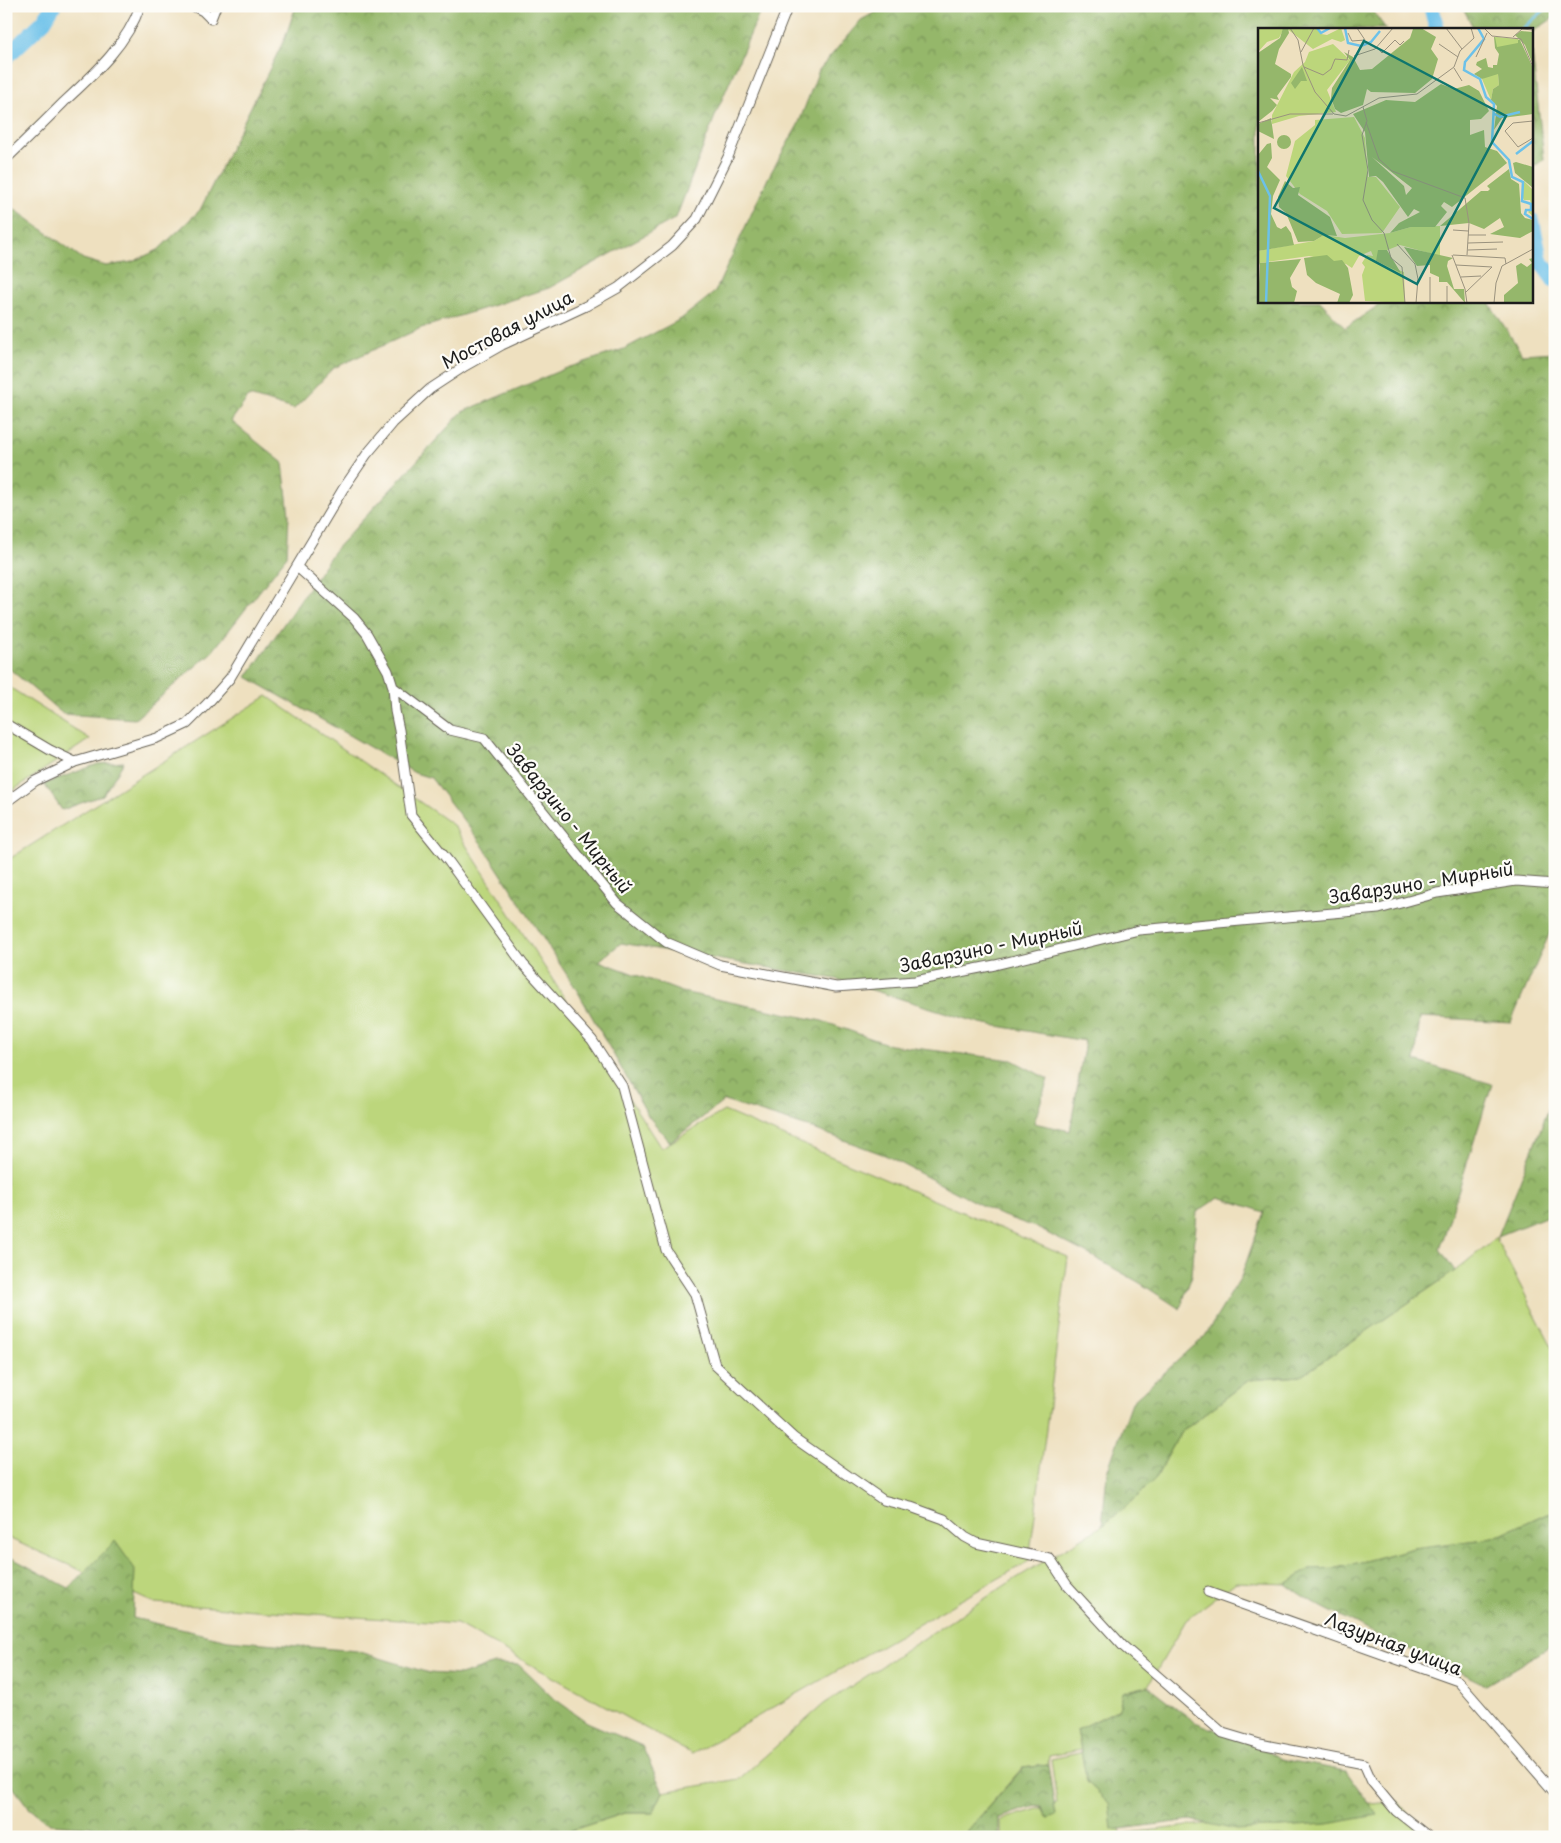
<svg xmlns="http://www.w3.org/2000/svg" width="1561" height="1843" font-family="'Playpen Sans',sans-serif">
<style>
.green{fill:#bcd67b;stroke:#6c794c}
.forest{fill:url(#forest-crowns);stroke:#586a44;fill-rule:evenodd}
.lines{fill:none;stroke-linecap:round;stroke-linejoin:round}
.stream{stroke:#6cc1e9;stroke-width:2.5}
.river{stroke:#6cc1e9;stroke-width:16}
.minor-casing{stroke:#666155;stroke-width:11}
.minor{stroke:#fff;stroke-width:9}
.labels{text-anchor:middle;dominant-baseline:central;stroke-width:4.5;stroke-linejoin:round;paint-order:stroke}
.street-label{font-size:18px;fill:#1c1c1c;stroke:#fdfcf7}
.inset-river{fill:none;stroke:#6cc1e9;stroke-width:2.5}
.inset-road{fill:none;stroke:#9a927e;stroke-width:1}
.view{fill:#0f766e;fill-opacity:0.15;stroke:#0f766e;stroke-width:2.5}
.inset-edge{fill:none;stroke:#1c1c1c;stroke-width:2.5}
</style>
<defs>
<pattern id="forest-crowns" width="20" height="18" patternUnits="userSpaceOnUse" patternTransform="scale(1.25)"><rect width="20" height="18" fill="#95b76b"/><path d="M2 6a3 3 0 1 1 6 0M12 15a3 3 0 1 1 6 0" fill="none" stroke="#799457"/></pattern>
</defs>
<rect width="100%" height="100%" fill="#fdfcf7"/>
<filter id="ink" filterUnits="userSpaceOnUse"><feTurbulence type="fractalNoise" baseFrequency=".02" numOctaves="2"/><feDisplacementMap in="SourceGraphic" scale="10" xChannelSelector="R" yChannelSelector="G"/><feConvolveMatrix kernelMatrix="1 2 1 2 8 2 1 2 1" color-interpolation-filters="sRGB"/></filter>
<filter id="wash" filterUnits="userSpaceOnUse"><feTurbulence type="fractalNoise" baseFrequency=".0096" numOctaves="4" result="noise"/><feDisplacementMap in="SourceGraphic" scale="20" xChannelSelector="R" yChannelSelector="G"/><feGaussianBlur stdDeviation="1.12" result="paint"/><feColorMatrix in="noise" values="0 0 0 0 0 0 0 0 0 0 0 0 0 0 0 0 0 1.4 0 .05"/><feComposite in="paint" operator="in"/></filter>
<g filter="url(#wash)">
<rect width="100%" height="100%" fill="#eee0bf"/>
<!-- green -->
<path class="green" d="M 6,685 L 90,739 L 6,795 Z
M 267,696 L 453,825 L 661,1148 L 724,1111 L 1068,1257 L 1029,1561 L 692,1754 L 457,1624 L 154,1603 L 6,1537 L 6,861 Z
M 1498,1236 L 1497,1241 L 1555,1352 L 1555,1512 L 1547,1513 L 1493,1538 L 1414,1548 L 1338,1568 L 1310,1569 L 1286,1584 L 1236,1582 L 1186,1620 L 1148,1686 L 1124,1692 L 1119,1709 L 1077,1730 L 1081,1750 L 1049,1756 L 1048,1765 L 1022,1768 L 962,1837 L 557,1837 L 572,1830 L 626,1813 L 653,1813 L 663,1792 L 739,1779 L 824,1704 L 1007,1584 L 1102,1526 L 1135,1499 L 1156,1478 L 1180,1433 L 1249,1380 L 1301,1376 L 1455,1271 Z
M 1108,1747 L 1121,1834 L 1398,1801 L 1426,1837 L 1001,1837 L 1001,1820 L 1057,1803 L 1051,1759 Z"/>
<!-- forest -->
<path class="forest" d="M 296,6 L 761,6 L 759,14 L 717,111 L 676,218 L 549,288 L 421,328 L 334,368 L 294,409 L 249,396 L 231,421 L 283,463 L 289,515 L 287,556 L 212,652 L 135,719 L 63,714 L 6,666 L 6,203 L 83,259 L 106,266 L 132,262 L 158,250 L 200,210 L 285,38 Z
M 887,6 L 1369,6 L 1386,29 L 1260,29 L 1260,301 L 1320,301 L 1345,328 L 1385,301 L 1488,301 L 1522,354 L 1555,352 L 1555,921 L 1511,1022 L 1420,1017 L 1415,1061 L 1492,1084 L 1440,1249 L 1455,1271 L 1301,1376 L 1249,1380 L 1180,1433 L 1156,1478 L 1135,1499 L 1102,1526 L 1107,1472 L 1132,1402 L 1205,1336 L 1241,1277 L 1264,1212 L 1219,1197 L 1197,1212 L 1192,1275 L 1180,1309 L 1140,1283 L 1092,1256 L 1035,1227 L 998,1214 L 885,1155 L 805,1126 L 724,1101 L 670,1142 L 649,1117 L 578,992 L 481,843 L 431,778 L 415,773 L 247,677 L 334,551 L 462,412 L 564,369 L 624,349 L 681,319 L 715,292 L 769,176 L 798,125 L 819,70 L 861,20 ZM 621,943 L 836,979 L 980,1023 L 1085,1041 L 1070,1131 L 1034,1123 L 1048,1079 L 1012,1060 L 890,1045 L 822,1021 L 682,992 L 599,961 Z
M 1462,6 L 1555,6 L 1555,17 L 1532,32 L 1532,29 L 1474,29 Z
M 1532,52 L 1544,159 L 1532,168 Z
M 124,762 L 103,795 L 62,810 L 44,784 L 98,764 Z
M 1555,1093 L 1555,1213 L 1498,1236 Z
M 1555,1512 L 1555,1644 L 1486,1685 C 1440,1662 1392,1643 1346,1619 C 1325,1609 1305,1599 1286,1584 L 1310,1569 L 1338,1568 L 1414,1548 L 1493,1538 L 1547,1513 Z
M 115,1541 L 135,1569 L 133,1618 L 228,1640 L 357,1651 L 429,1673 L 460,1675 L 495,1664 L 519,1665 L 552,1697 L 587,1722 L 642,1746 L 663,1792 L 653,1813 L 625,1813 L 572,1830 L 557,1837 L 128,1837 L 120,1829 L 50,1824 L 29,1808 L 6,1778 L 6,1555 L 69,1588 Z
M 1148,1686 L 1195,1722 L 1266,1749 L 1280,1759 L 1346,1771 L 1377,1815 L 1328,1824 L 1236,1830 L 1191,1820 L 1112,1830 L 1109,1803 L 1087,1782 L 1077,1730 L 1119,1709 L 1123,1692 Z
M 1048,1765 L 1056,1815 L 1048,1818 L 1041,1806 C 1025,1807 1014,1814 999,1818 L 999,1837 L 962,1837 L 1023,1768 Z"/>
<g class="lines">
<!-- stream -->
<path class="stream" d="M 1522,29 L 1549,6"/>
<!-- river -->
<path class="river" d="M 1431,6 L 1437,29
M 6,57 L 44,21 L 53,6
M 1532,221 L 1540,260 L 1555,281"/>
</g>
</g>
<g filter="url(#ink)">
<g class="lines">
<!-- minor casing -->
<g class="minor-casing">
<path id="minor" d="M 193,6 L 203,11 L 211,19 L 216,6
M 6,159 C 26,140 45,121 64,102 C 93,75 127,45 140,6
M 297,567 L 354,618 L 367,634 L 388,671 L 393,687 L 395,711 L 399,730 L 411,815 L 449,862 L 523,964 L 592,1040 L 622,1086 L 666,1250 L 695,1294 L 715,1365 L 794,1438 L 883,1500 L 911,1507 L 944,1519 L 965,1537 L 976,1543 L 1050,1559 L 1067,1585 L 1123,1646 L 1223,1733 L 1260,1744 L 1364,1764 L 1372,1782 L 1396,1811 L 1429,1837
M 393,687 L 450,730 L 484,738 L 617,903 L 666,942 L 720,965 L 836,987 L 915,981 L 995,965 L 1139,930 L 1379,909 L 1437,893 L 1516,881 L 1555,884
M 6,724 L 50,750 L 75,762 L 157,738 L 187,724 L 207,704 L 230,678 L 343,489 L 367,454 L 393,423 L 430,389 L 465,366 L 502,345 L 586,306 L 618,288 L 672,246 L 697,219 L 728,157 L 788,6
M 6,802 L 35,781 L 75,762
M 1208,1592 L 1458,1681 L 1555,1793"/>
</g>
<!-- minor -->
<use href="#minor" class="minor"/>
</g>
</g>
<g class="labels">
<!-- street labels -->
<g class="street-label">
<text transform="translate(507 329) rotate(-28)">Мостовая улица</text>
<text transform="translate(570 818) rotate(51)">Заварзино - Мирный</text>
<text transform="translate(1421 882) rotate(-9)">Заварзино - Мирный</text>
<text transform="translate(991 946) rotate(-12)">Заварзино - Мирный</text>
<text transform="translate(1394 1643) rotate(21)">Лазурная улица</text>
</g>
</g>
<!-- overview -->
<g transform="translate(1258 28)">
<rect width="275" height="275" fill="#eee0bf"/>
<path d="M 0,0 L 26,0 L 21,10 L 9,14 L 0,24 ZM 28,0 L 59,0 L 63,6 L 69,7 L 83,0 L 87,12 L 83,14 L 74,11 L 55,21 ZM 75,16 L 92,32 L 69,62 L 78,84 L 41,88 L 14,96 L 14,87 L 36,44 L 47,34 L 51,24 ZM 235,45 L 240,46 L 241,57 L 235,61 L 233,72 L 224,51 ZM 96,89 L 107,110 L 110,149 L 118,149 L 142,179 L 124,205 L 84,206 L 69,183 L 42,166 L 28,148 L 37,113 L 57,97 L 57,92 ZM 266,153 L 275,162 L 275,188 L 270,184 L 274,181 L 272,172 L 266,172 L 264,168 ZM 182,198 L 182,228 L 142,217 L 122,225 L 119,234 L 146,244 L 147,275 L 107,273 L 104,247 L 107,239 L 104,235 L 109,227 L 115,228 L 113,223 L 101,228 L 94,240 L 88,236 L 51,228 L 2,235 L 0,240 L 0,223 L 56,213 L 66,207 L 87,210 L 132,205 L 153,199 Z" fill="#bcd67b"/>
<path d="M 25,0 L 30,0 L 31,5 L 21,21 L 17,36 L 33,46 L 33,49 L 19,68 L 21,72 L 12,70 L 19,77 L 14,83 L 0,94 L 0,25 L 22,10 ZM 163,0 L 178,9 L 173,21 L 180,31 L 174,51 L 157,65 L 113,64 L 109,61 L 105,77 L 83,85 L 77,81 L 73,70 L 74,60 L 92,32 L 86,24 L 95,29 L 102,42 L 114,41 L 152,10 L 155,1 ZM 263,3 L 275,4 L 275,37 L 267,17 L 257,7 ZM 236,9 L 262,12 L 275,40 L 275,86 L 244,90 L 236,102 L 239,78 L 233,72 L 235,61 L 241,57 L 240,46 L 224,51 L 216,46 L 224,41 L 218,37 L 219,34 L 228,30 L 230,39 L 235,40 L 235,37 L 239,37 L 241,26 L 237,20 ZM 44,39 L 49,53 L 43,53 L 37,61 L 33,55 ZM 183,56 L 196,61 L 211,57 L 221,63 L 231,83 L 223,91 L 212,92 L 212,107 L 226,102 L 227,119 L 239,123 L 249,135 L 194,179 L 186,174 L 183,178 L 189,184 L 177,199 L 153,199 L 132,205 L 141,195 L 162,184 L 156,181 L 150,189 L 125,154 L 118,148 L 111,149 L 107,104 L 95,86 L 128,72 L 157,74 ZM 114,129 L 154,160 L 148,167 L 146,158 ZM 13,90 L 16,111 L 0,103 L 0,96 ZM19 114a7 7 0 1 1 14 0a7 7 0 1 1-14 0ZM 13,115 L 14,130 L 9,139 L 22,152 L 15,168 L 13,186 L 19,199 L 23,201 L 28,198 L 33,205 L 36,217 L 0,223 L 0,127 L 9,116 ZM 258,134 L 275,139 L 275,160 L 257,145 L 255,135 ZM 251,141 L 253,151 L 261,156 L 263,185 L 267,190 L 275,192 L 275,203 L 262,210 L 232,206 L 246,199 L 242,190 L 226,201 L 211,195 L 182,198 L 223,163 L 230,163 L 232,161 L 229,158 ZM 27,153 L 35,160 L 42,159 L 40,167 L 72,189 L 79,208 L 66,207 L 56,213 L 40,214 L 28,185 L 21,179 L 20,169 ZM 146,219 L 195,230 L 190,233 L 189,238 L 196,261 L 206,261 L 207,275 L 189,254 L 181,254 L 181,249 L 172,245 L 172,237 L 159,238 ZM 120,222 L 129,222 L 143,245 L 118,233 ZM 69,227 L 76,233 L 84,232 L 90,240 L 95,267 L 91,275 L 79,275 L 82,266 L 58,255 L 49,247 L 46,230 ZM 275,230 L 275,275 L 246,275 L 246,267 L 260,255 L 258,238 L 263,235 L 269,239 L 274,235 L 271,231 ZM 43,231 L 32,250 L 34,259 L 39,263 L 36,275 L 0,275 L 2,235 Z" fill="#95b76b" fill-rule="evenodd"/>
<path d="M 237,9 L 260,11 L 260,15 L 239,19 Z" fill="#bcd67b"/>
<path class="inset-river" d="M 59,0 L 63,5 L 72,0M 87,0 L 90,15 L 103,18 L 113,14 L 122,3M 220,0 L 226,11 L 207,34 L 206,42 L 222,51 L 228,69 L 236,76 L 234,114 L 251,132 L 254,149 L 265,154 L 264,173 L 273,176 L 273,182 L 268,182 L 267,186 L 275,191M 235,85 L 242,89 L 262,84M 258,126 L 275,113M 0,143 L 12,168 L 8,275"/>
<path class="inset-road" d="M 32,0 L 40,12 L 45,37 L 57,64 L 76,86 L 88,88 L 121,70 L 159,66 L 196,39 L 202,23 L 216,10 L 213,0M 188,0 L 204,21M 226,0 L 234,8 L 263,11 L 275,39M 90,5 L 94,13 L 107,12 L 99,0M 255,9 L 264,1 L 275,2M 181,16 L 200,29M 119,19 L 124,25 L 137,12 L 142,17 L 146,13M 43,24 L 56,0M 96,28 L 117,21 L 135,0M 218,29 L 229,5M 46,39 L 65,47 L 73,41 L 77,31 L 89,32 L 91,22M 196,40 L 204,53M 105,79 L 109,93 L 104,107 L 110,142 L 105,172 L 114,192 L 126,205 L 133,230 L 144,239 L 147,275M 275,93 L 255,95 L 247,103 L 260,119 L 275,110M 108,94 L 121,131 L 134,143 L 207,170 L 211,195 L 209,227M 0,95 L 32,86 L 75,86M 195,202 L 210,203M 210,207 L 228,207M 210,215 L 245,214M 139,216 L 157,236 L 160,251 L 158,275M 210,222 L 239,221M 194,227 L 207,261 L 209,275M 195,227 L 247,230 L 248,236M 198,237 L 234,239 L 208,264M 172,249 L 172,275M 203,249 L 223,248M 189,275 L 189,258M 236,275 L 238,255 L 244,238 L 275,221"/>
<path class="view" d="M 106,13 L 248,88 L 159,256 L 16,180 Z"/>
<rect width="275" height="275" class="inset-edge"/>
</g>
<!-- margin -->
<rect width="1561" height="1843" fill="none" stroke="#fdfcf7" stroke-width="25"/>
</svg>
